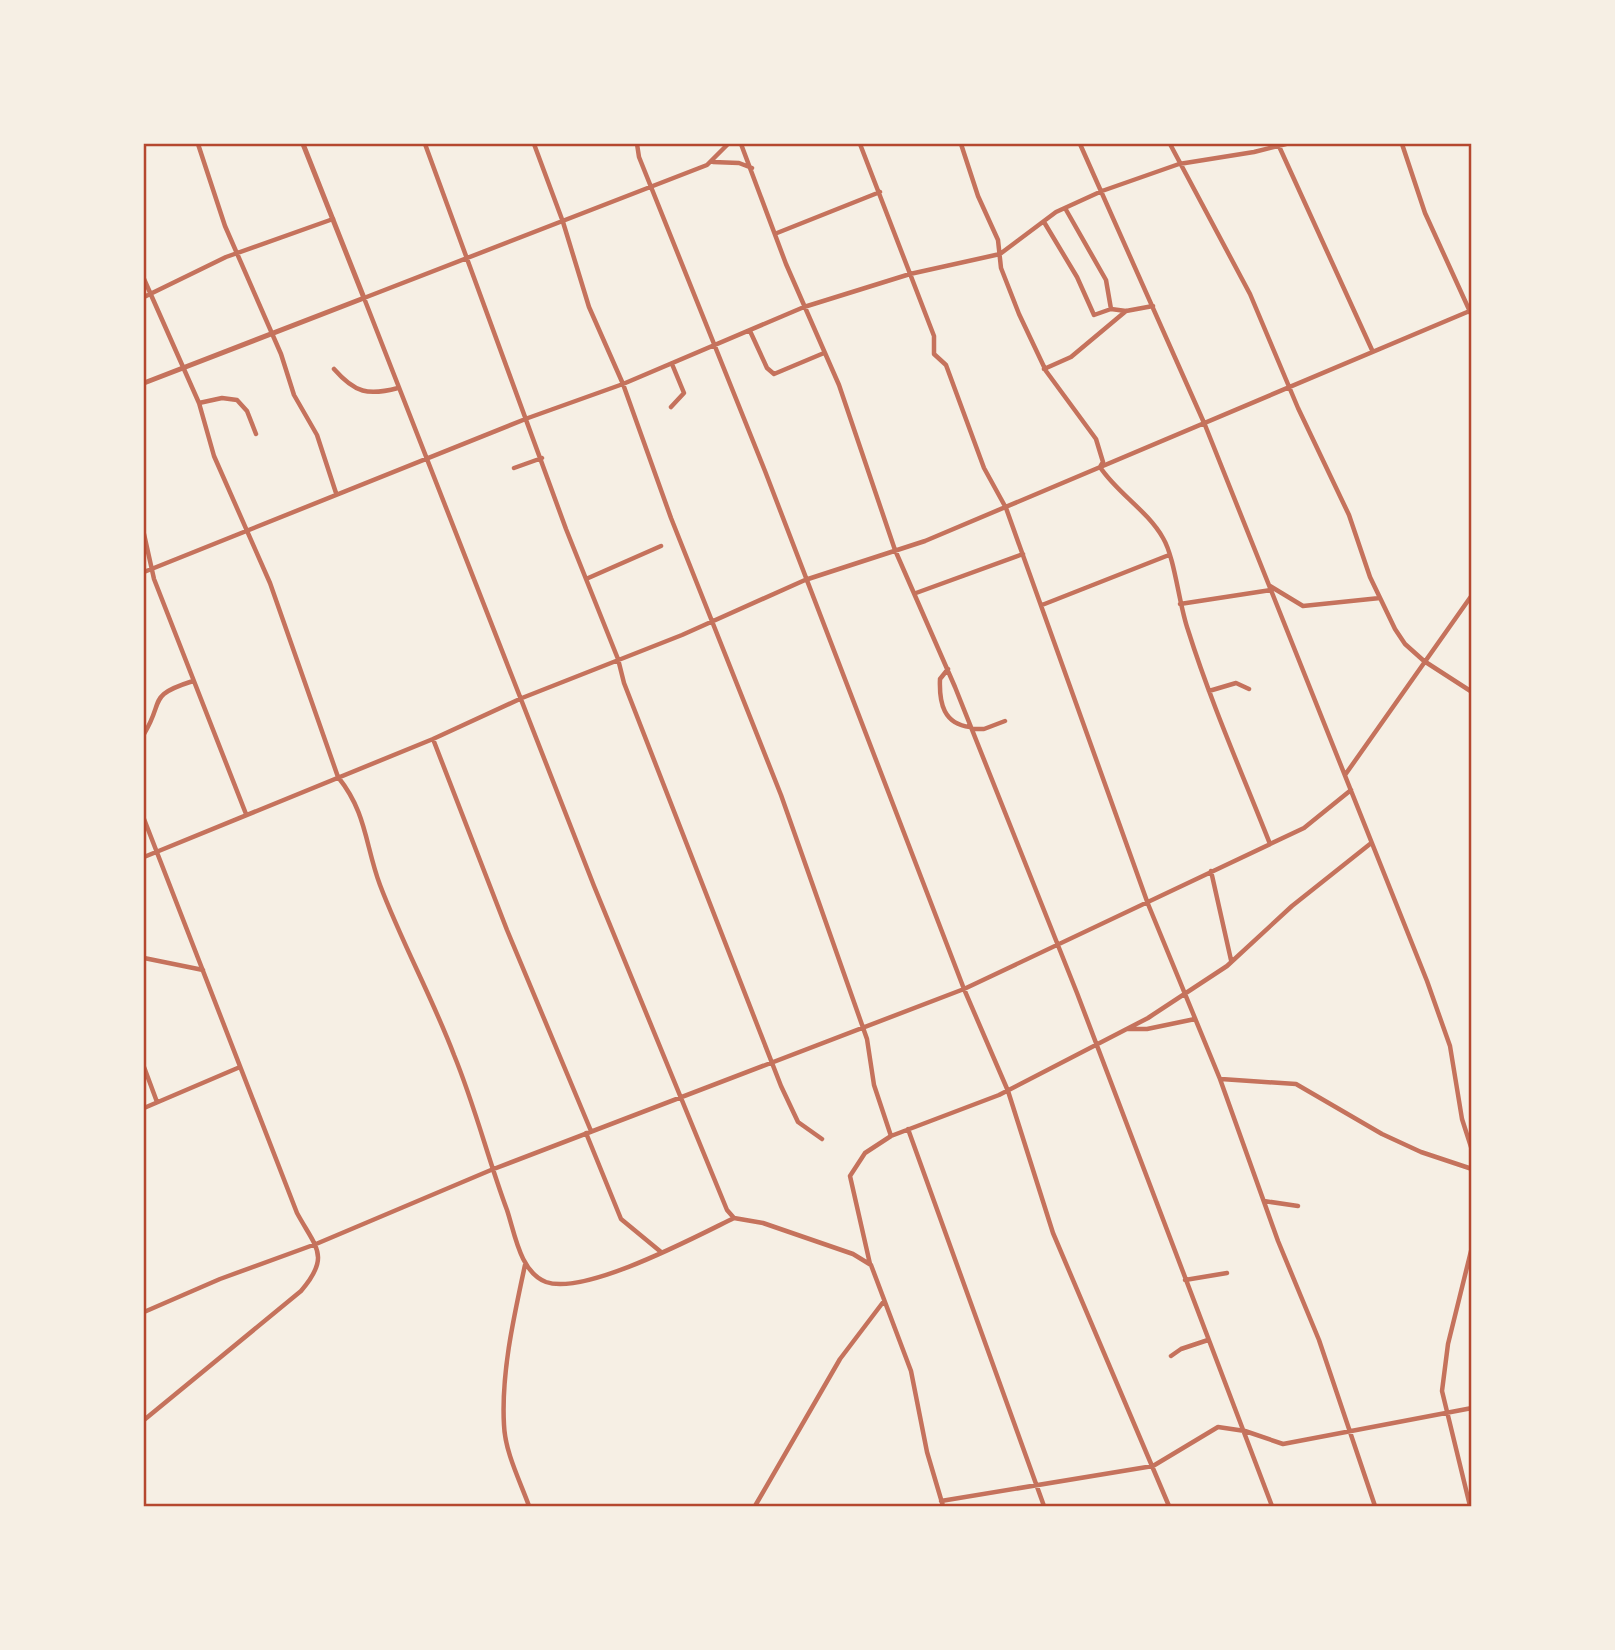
<svg xmlns="http://www.w3.org/2000/svg" width="1615" height="1650" font-family="Overpass,sans-serif">
<style>
.lines{fill:none;stroke-linecap:round;stroke-linejoin:round}
.minor{stroke:#c5725c;stroke-width:4.5}
.tertiary{stroke:#c5725c;stroke-width:5}
.neatline{fill:none;stroke:#b5482f;stroke-width:2.5}
</style>
<rect width="100%" height="100%" fill="#f6efe4"/>
<g class="lines">
<!-- minor -->
<path class="minor" d="M 198,144 L 225,226 L 281,354 L 294,395 L 317,435 L 336,493
M 425,144 L 566,529 L 618,659 L 624,683 L 781,1086 L 798,1122 L 822,1139
M 534,144 L 563,222 L 589,307 L 623,384 L 671,518 L 781,795 L 867,1039 L 874,1085 L 891,1136
M 637,144 L 639,157 L 765,471 L 964,989 L 1008,1091 L 1053,1233 L 1169,1506
M 728,144 L 707,165 L 364,298 L 594,886 L 727,1210 L 734,1218 L 763,1223 L 853,1254 L 871,1265 L 911,1371 L 927,1452 L 943,1506
M 741,144 L 786,264 L 839,385 L 895,550 L 955,687 L 1077,993 L 1272,1506
M 860,144 L 934,336 L 934,354 L 946,365 L 984,468 L 1006,508 L 1148,904 L 1220,1079 L 1278,1241 L 1319,1340 L 1375,1506
M 961,144 L 978,196 L 998,240 L 1001,268 L 1019,314 L 1046,371 L 1096,439 L 1103,462 L 1100,467 C 1117,493 1147,510 1163,538 C 1175,558 1179,605 1188,630 C 1211,703 1242,773 1270,844
M 1080,144 L 1205,425 L 1427,981 L 1450,1046 L 1462,1119 L 1472,1150
M 1170,144 L 1250,294 L 1298,408 L 1349,515 L 1370,577 L 1395,629 L 1405,644 L 1424,661 L 1472,692
M 1278,144 L 1372,350
M 1402,144 L 1425,213 L 1472,316
M 713,162 L 739,163 L 752,168
M 1065,208 L 1106,280 L 1111,309
M 1044,222 L 1077,277 L 1094,315 L 1111,309 L 1126,311 L 1153,306
M 777,233 L 880,192
M 144,279 L 199,403 L 214,456 L 270,583 L 338,777 C 367,813 365,845 380,885 C 402,943 432,997 454,1055 C 475,1106 488,1159 507,1210 C 515,1234 520,1272 546,1282 C 585,1296 697,1236 734,1218
M 144,297 L 226,257 L 333,219
M 750,331 L 767,368 L 774,374 L 824,353
M 334,369 C 355,393 368,396 398,388
M 1044,369 L 1071,357 L 1126,311
M 199,403 L 222,398 L 237,400 L 247,411 L 256,434
M 671,407 L 684,393 L 672,364
M 514,468 L 542,458
M 144,534 L 154,579 L 246,814
M 144,572 L 528,418 L 623,384 L 804,307 L 910,274 L 1000,254 L 1056,212 L 1102,191 L 1179,164 L 1254,152 L 1286,144
M 586,579 L 661,546
M 1270,586 L 1303,606 L 1380,598
M 916,593 L 1023,554
M 1180,604 L 1271,590
M 1042,605 L 1169,555
M 948,669 L 940,679 C 939,704 944,724 970,727
M 1209,691 L 1236,683 L 1249,689
M 972,729 L 984,729 L 1005,721
M 144,734 C 165,700 146,696 193,681
M 433,739 L 507,930 L 591,1131
M 1345,775 L 1472,595
M 144,819 L 297,1213 C 316,1248 331,1256 301,1291 L 144,1420
M 144,857 L 433,739 L 522,698 L 682,635 L 805,580 L 925,541 L 1472,310
M 1211,871 L 1231,960
M 144,958 L 203,970
M 1127,1029 L 1147,1029 L 1195,1019
M 144,1067 L 157,1102
M 1221,1079 L 1296,1084 L 1382,1134 L 1421,1152 L 1472,1169
M 144,1108 L 240,1067
M 908,1129 L 1044,1506
M 586,1133 L 621,1219 L 661,1252
M 1264,1201 L 1298,1206
M 870,1264 L 850,1176 L 865,1153 L 891,1136 L 999,1095 L 1148,1018 L 1227,966 L 1292,906 L 1370,844
M 525,1265 C 514,1316 501,1373 504,1425 C 505,1452 520,1481 529,1506
M 1185,1280 L 1227,1273
M 144,1312 L 220,1279 L 316,1244 L 491,1170 L 964,989 L 1304,828 L 1351,790
M 1171,1356 L 1181,1349 L 1208,1340
M 941,1501 L 1153,1466 L 1218,1427 L 1245,1431 L 1283,1444 L 1472,1408
M 755,1506 L 840,1359 L 884,1301
M 1470,1506 L 1442,1391 L 1448,1344 L 1472,1247"/>
<!-- tertiary -->
<path class="tertiary" d="M 144,383 L 364,298 L 303,144"/>
</g>
<!-- border -->
<rect width="1615" height="1650" fill="none" stroke="#f6efe4" stroke-width="290"/>
<rect x="145" y="145" width="1325" height="1360" class="neatline"/>
</svg>
